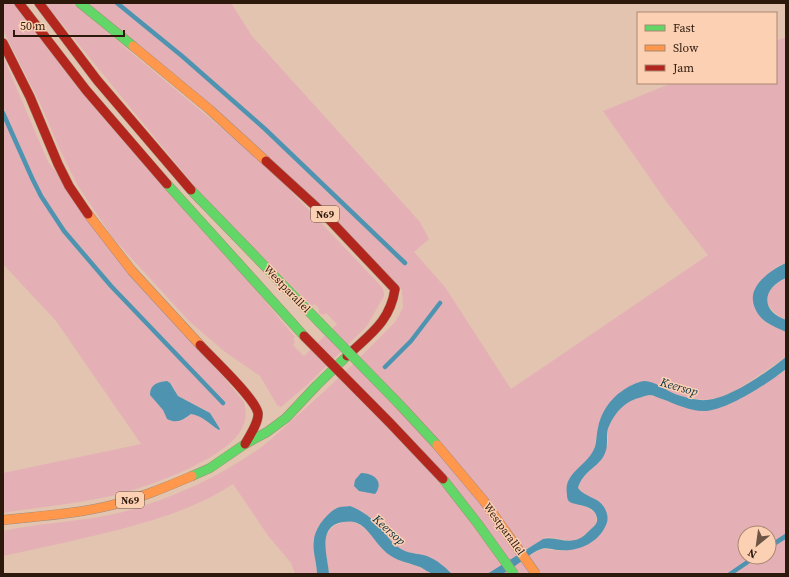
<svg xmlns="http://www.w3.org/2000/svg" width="789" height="577" font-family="'Source Serif 4',serif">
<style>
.green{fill:#e4b0b5;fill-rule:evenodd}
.water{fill:#4e94b1}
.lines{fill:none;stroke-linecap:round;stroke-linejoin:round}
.stream{stroke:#4e94b1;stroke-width:4.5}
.fast-casing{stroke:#a48d7d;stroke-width:10}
.slow-casing{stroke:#a48d7d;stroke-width:10}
.jam-casing{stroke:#a48d7d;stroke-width:10}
.fast{stroke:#63d668;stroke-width:9}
.slow{stroke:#ff974d;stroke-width:9}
.jam{stroke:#b3261e;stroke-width:9}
.fast-bridge-casing{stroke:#a48d7d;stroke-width:10;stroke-linecap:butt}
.slow-bridge-casing{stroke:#a48d7d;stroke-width:10;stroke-linecap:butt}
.jam-bridge-casing{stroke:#a48d7d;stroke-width:10;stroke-linecap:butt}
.fast-bridge{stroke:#63d668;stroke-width:9}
.slow-bridge{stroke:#ff974d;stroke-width:9}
.jam-bridge{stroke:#b3261e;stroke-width:9}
.labels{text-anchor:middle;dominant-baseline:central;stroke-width:3;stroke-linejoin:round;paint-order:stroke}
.shield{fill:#fcd0b3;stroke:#6b503d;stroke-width:1}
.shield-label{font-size:10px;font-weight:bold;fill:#2d190b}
.street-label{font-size:11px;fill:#2d190b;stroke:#fcd0b3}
.water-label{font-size:12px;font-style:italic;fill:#022e43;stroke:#fcd0b3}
</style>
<rect width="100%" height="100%" fill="#e2c4b0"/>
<!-- green -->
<path class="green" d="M 3,3 L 15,3 L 295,337 L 293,339 L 295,342 L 293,345 L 304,356 L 337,324 L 326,313 L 324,315 L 319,313 L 319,309 L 315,304 L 312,306 L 200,193 L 45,3 L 72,3 L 266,165 L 382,287 L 384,293 L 384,296 L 367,326 L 307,385 L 281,407 L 277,405 L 260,376 L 225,352 L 189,321 L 113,238 L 78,186 L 60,150 L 40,103 L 3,30 Z
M 86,3 L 231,3 L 252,36 L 420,222 L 429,239 L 414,252 L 445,287 L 511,389 L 708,255 L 668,204 L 603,111 L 672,83 L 776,83 L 776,41 L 786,37 L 786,263 L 778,266 L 765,277 L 765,322 L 786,332 L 786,357 L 737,390 L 718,398 L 706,400 L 690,398 L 674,394 L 658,385 L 622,391 L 605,409 L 600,419 L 594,449 L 591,455 L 573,474 L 568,481 L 585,506 L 595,513 L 597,523 L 585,535 L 577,540 L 572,541 L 547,537 L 543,539 L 487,574 L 452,574 C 441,564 431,560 417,555 C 410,553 405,552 399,548 C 392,544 389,538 384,532 C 376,520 363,511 350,506 L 317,530 L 314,539 L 314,549 L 317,574 L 295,574 L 291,563 L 269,537 L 233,484 C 197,508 155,520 114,531 C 77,540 40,548 3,556 L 3,531 C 42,522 84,522 123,512 C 171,499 219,477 260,448 C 274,438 286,425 299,414 C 332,385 364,354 395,322 L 403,308 L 402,290 Z
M 3,56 L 48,162 L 244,402 C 246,411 247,418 243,426 C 230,459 145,488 111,496 C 76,504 39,507 3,513 L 3,473 L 141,444 L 56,321 L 3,264 ZM 173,387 L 178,396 L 207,411 L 220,428 L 219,430 C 208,424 204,416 191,414 C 183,420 177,424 167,419 L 163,410 L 150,395 L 150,391 Z
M 786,278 L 786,320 C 781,318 777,315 773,311 C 759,296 772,285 786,278 Z
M 786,369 L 786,574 L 501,574 L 541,549 L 563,551 L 606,525 L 586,494 L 581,492 L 578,488 L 580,481 L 584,475 L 601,460 L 608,444 L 608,428 L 614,415 L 623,405 L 635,398 L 650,395 L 694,410 L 781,374 ZM 745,533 L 769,533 L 769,557 L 745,557 Z
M 350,521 C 368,524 376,545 390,555 C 398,562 409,563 419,567 C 424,569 429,572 433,574 L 329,574 C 327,550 315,526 350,521 Z"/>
<!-- water -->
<path class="water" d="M 786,263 L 786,278 C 762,288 760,311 786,320 L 786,332 C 780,329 772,326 766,322 C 756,315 749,300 755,289 C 760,278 776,267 786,263 Z
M 786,357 L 786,369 C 769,383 727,410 706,411 C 691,412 676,404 662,399 C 658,398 654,395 650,395 C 648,395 644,396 642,397 C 625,401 616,411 609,426 C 605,434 609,444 605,453 C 600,467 583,470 578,488 C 584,497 598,497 604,507 C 608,514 609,520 605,527 C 597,544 576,552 559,550 C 553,550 546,547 541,549 C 528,554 514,569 502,574 C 498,575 491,574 487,574 L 543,539 C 553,536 565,543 575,540 C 581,539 586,534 590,530 C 594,526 598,524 597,518 C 594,502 572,507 568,500 C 567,498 567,496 567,494 C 563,473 587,466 594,449 C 597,443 596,435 598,428 C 600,414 610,399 622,391 C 627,387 637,382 644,381 C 655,381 665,390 675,394 C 683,397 698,401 707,400 C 731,398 767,372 786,357 Z
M 167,381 L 170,383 L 178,396 L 210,413 L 220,429 L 219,430 C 209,424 203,416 191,414 C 183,420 177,424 167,419 L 163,410 L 150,395 C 150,384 158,382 167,381 Z
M 361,473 C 373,473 385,481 375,494 L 359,491 L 354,486 L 355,480 Z
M 350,506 C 363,511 375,520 384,532 C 388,537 392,543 398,547 C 407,554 417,553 427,556 C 437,560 445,567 452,574 C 446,574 439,575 434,574 C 429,573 424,569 420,567 C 410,563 400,562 391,556 C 379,549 372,533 361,525 C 355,521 350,521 343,522 C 316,526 328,557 329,574 L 317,574 C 317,563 312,551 314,540 C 315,528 327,513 337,508 C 341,506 345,507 350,506 Z"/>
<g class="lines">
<!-- stream -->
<path class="stream" d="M 117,3 L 182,56 L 265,129 L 405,263
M 3,113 L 32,178 L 41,196 L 64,231 L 111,286 L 223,403
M 385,367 L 411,341 L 440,303
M 769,547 L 786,536
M 730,574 L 755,557"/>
<!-- fast casing -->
<g class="fast-casing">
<path id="fast" d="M 80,3 L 133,46
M 167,184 L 304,336
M 191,190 L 319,322
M 192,476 L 210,468 L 245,444 L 267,432 L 286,418 L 317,385 L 347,356"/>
</g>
<!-- slow casing -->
<g class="slow-casing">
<path id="slow" d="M 133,46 L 209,109 L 266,161
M 88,214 L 132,271 L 200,345
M 3,520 C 39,516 77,514 112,505 C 140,498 166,487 192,476"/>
</g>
<!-- jam casing -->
<g class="jam-casing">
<path id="jam" d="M 19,3 L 86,90 L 167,184
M 39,3 L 97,80 L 191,190
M 3,43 L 30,97 L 58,164 L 69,186 L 88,214
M 266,161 L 324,214 L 395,289 C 390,322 370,334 347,356
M 200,345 C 212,358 255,398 258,413 C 259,422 249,437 245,444"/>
</g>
<!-- fast -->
<use href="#fast" class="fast"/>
<!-- slow -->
<use href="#slow" class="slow"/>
<!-- jam -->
<use href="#jam" class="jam"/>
<!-- fast-bridge casing -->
<g class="fast-bridge-casing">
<path id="fast-bridge" d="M 319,322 L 400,405 L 437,445
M 443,479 L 478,524 L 514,574"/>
</g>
<!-- slow-bridge casing -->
<g class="slow-bridge-casing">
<path id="slow-bridge" d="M 437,445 L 484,501 L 536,574"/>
</g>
<!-- jam-bridge casing -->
<g class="jam-bridge-casing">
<path id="jam-bridge" d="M 304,336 L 390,423 L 443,479"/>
</g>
<!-- fast-bridge -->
<use href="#fast-bridge" class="fast-bridge"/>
<!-- slow-bridge -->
<use href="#slow-bridge" class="slow-bridge"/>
<!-- jam-bridge -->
<use href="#jam-bridge" class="jam-bridge"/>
</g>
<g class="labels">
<!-- shield labels -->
<g class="shield">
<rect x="311" y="206" width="28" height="16" rx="3"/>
<rect x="116" y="492" width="28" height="16" rx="3"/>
</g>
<g class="shield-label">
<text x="325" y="214">N69</text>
<text x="130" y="500">N69</text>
</g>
<!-- street labels -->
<g class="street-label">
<text transform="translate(287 289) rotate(46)">Westparallel</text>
<text transform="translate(504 529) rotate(54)">Westparallel</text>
</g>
<!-- water labels -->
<g class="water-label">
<text transform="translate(679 387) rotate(16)">Keersop</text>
<text transform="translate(389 530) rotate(42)">Keersop</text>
</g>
</g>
<!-- border -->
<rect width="789" height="577" fill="none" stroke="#2d190b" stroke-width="8"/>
<!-- legend -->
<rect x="637" y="12" width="140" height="72" fill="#fcd0b3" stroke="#a98770"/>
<rect x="645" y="25" width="20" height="6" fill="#63d668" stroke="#a98770"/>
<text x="673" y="32" font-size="12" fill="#2d190b">Fast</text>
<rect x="645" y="45" width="20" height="6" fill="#ff974d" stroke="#a98770"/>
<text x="673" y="52" font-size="12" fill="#2d190b">Slow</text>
<rect x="645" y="65" width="20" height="6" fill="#b3261e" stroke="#a98770"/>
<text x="673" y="72" font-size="12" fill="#2d190b">Jam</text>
<!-- north arrow -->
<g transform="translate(757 545) rotate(209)"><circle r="19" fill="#fcd0b3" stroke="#a98770"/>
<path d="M0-3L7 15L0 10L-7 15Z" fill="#6c5545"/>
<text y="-6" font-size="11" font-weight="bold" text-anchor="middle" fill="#2d190b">N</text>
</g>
<!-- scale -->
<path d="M14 30v6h110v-6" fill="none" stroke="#2d190b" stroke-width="2"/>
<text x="20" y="30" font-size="12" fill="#2d190b" stroke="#fcd0b3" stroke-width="3" paint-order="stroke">50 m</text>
</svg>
